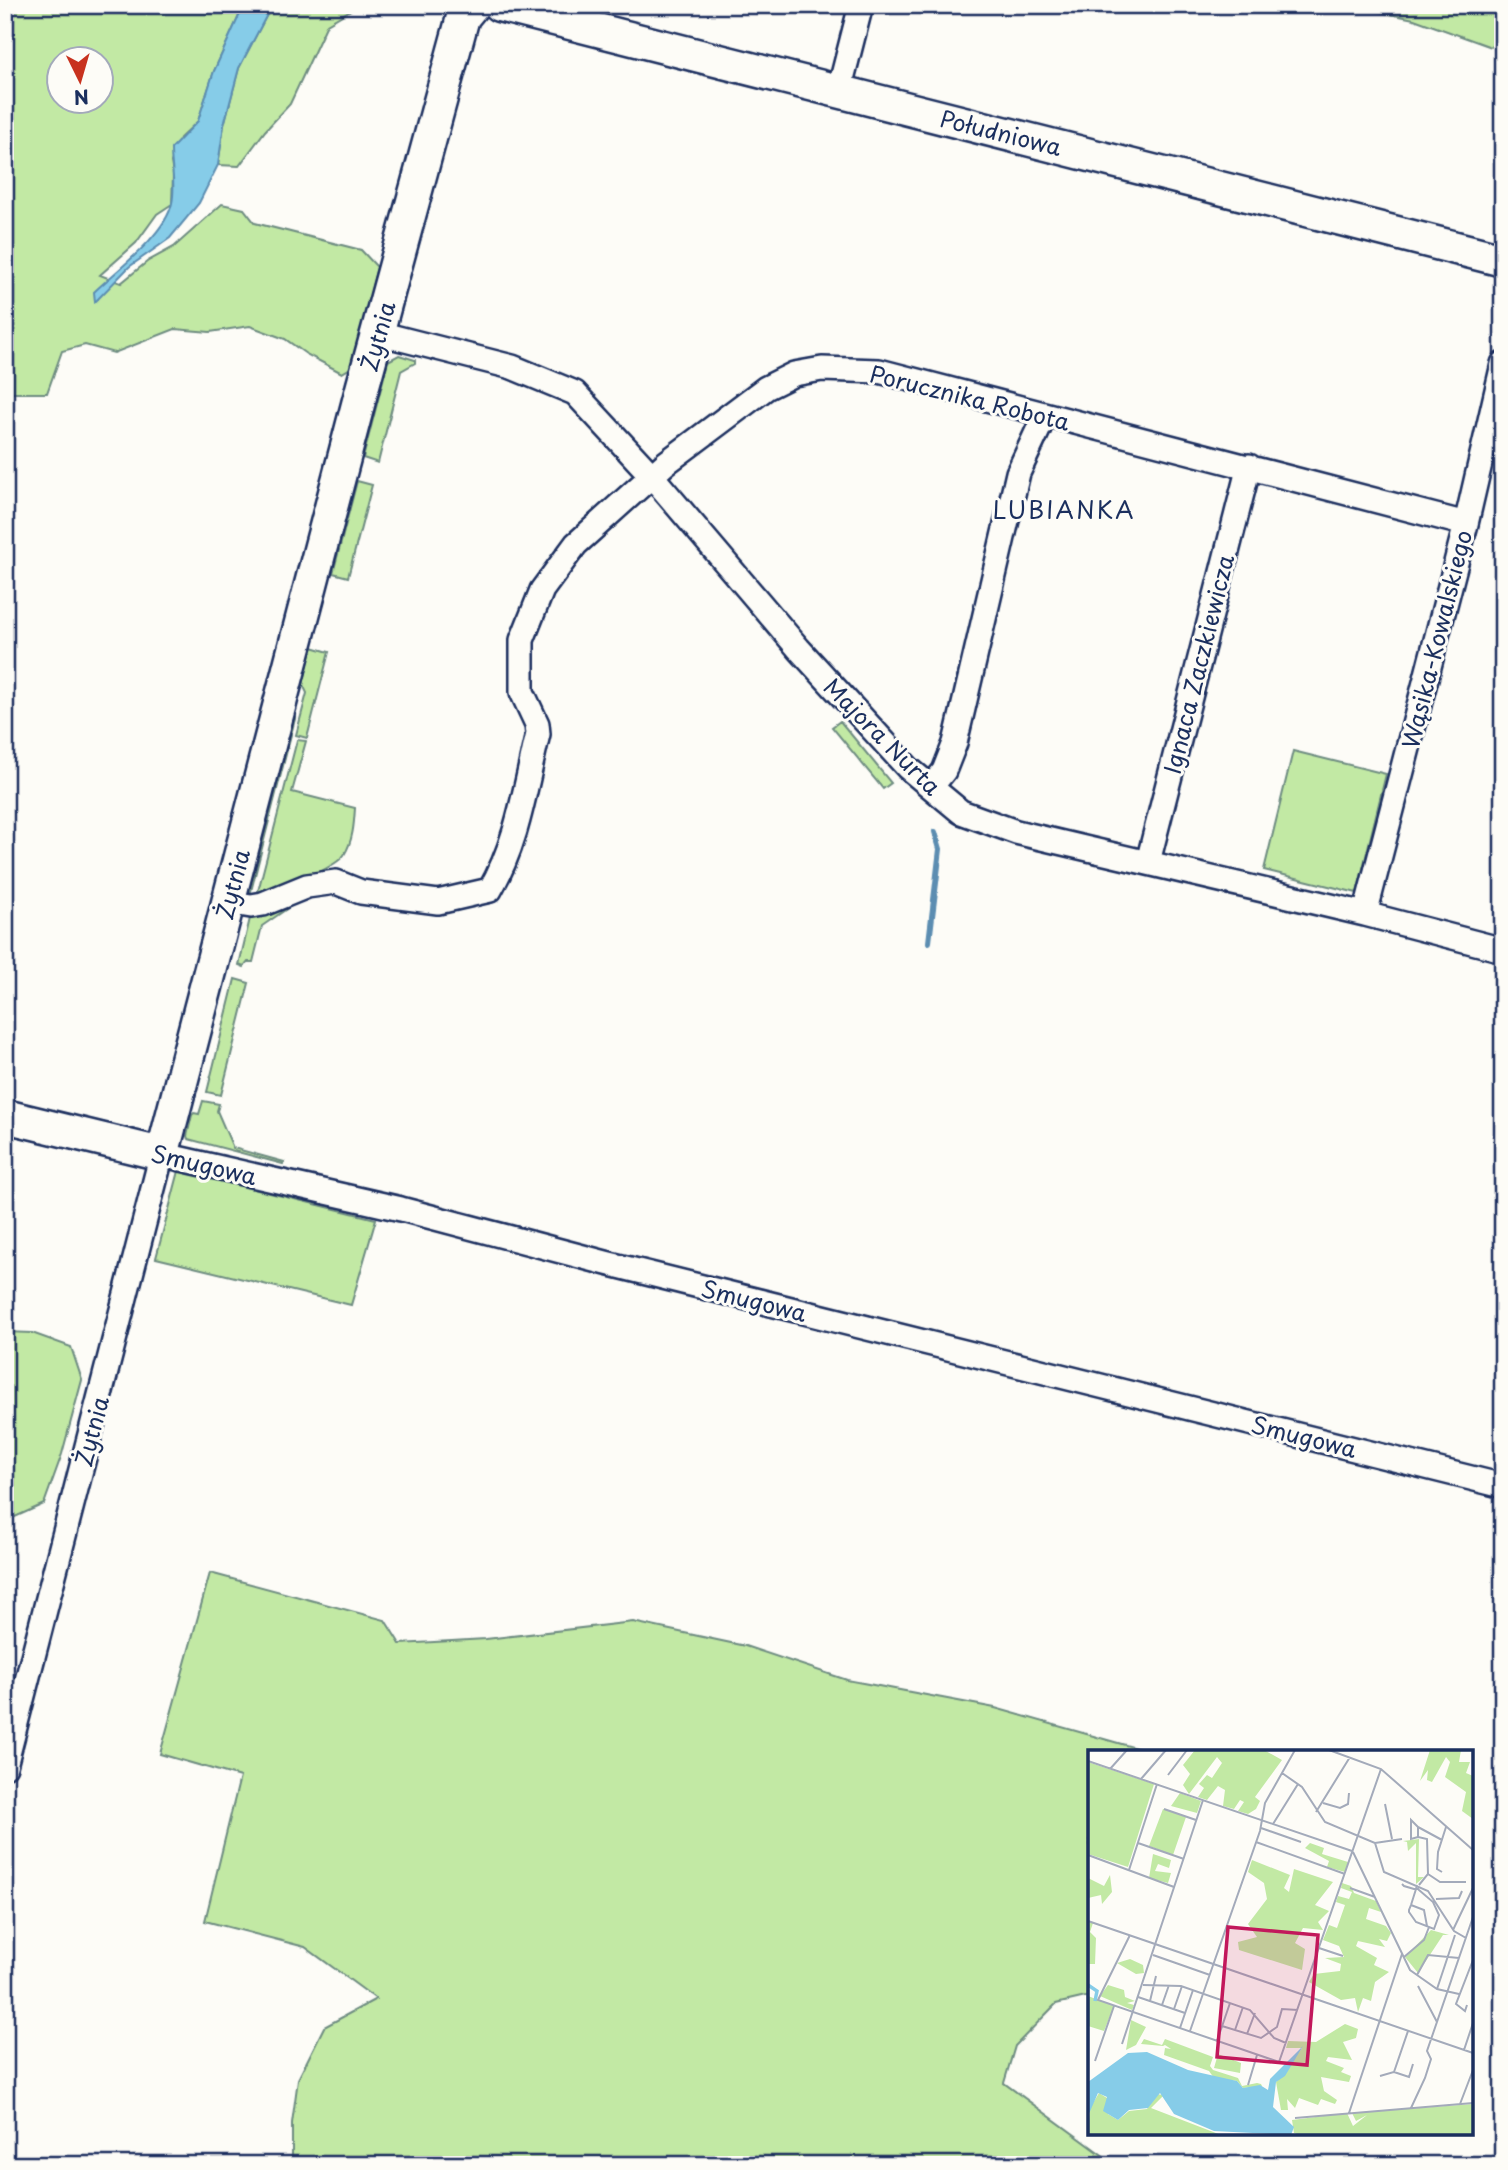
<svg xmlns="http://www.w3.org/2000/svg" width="1508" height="2170" font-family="'Playpen Sans',sans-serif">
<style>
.green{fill:#c2e9a4;stroke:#6e8c81;stroke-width:2;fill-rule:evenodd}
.water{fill:#86cce8;stroke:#5b8db1;stroke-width:2}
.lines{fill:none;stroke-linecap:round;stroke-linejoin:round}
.stream{stroke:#5b8db1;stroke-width:6}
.street-casing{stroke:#1b2f5e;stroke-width:28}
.secondary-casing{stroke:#1b2f5e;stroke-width:37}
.street{stroke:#fdfcf7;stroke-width:23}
.secondary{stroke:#fdfcf7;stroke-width:32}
.labels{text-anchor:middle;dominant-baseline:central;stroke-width:6;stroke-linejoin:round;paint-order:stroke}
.street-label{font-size:23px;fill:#1b2f5e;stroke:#fdfcf7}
.neighbourhood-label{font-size:24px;letter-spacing:2px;fill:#1b2f5e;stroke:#fdfcf7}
.inset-river{fill:none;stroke:#86cce8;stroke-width:3.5}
.inset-road{fill:none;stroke:#a3aaba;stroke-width:2}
.view{fill:#c2185b;fill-opacity:0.15;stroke:#c2185b;stroke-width:3.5}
.inset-edge{fill:none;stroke:#1b2f5e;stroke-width:3.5}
</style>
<rect width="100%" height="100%" fill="#fdfcf7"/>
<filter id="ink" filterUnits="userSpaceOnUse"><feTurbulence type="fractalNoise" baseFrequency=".0143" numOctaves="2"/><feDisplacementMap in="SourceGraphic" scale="14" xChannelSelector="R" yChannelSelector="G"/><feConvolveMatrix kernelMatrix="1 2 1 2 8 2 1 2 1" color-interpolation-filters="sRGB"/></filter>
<g filter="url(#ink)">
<!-- green -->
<path class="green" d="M 5,5 L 244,5 L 214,71 L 198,121 L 180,138 L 171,162 L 173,174 L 172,204 L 157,214 L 136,243 L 100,275 L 121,283 L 148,261 L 174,247 L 222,204 L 244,209 L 255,223 L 361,250 L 377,267 L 352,367 L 342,373 L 306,354 L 285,339 L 250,326 L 210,332 L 175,329 L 114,353 L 85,345 L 62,351 L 47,393 L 5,393 ZM 60,60 L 102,60 L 102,102 L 60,102 Z
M 272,5 L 359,5 L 327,24 L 290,104 L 265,131 L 239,166 L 218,165 L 224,125 L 239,68 Z
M 1346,5 L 1503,5 L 1503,38 L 1491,47 L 1414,19 Z
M 399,355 L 415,360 L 415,363 L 401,371 L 378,463 L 363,458 L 388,361 Z
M 357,481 L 372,485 L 348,577 L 333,573 Z
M 312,647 L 329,652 L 307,738 L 296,735 L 307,693 L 303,685 Z
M 291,714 L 296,715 L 249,899 L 243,891 Z
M 840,721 L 891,783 L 883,789 L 832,727 Z
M 297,740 L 306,741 L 292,792 L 355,808 C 354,824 353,841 344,855 C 334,870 274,891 256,899 Z
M 1293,751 L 1386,774 L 1357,893 L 1264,870 Z
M 307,895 L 262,926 L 253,962 L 248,962 L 244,967 L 239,965 L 251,914 Z
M 235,979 L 249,983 L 221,1095 L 207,1092 Z
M 203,1101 L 219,1104 L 217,1111 L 233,1148 L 284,1162 L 283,1164 L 188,1139 L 187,1136 L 192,1115 L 194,1113 L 199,1114 Z
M 179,1171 L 376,1219 L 351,1305 L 156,1258 Z
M 5,1332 L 32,1333 L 71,1347 L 82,1380 L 62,1454 L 44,1504 L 15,1517 L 5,1515 Z
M 210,1573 L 385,1620 L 400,1644 L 486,1639 L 633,1622 L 745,1646 L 847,1680 L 995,1708 L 1150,1752 L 1090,1752 L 1090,1996 L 1056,2004 L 1015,2046 L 1004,2083 L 1116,2165 L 292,2165 L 292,2123 L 298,2079 L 324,2027 L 376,1999 L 305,1947 L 205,1921 L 240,1777 L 160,1754 Z"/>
<!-- water -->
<path class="water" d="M 244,5 L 272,5 L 239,68 L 224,125 L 218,165 L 199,203 L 170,238 L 129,267 L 95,302 L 94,292 C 116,271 166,234 172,203 C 176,185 171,167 171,149 L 198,121 L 214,71 Z"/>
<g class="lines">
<!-- stream -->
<path class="stream" d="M 929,942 L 940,849 L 935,832"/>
<!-- street casing -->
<g class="street-casing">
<path id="street" d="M 839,91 L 861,5
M 378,333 L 512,367 L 575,393 L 651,475 L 799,649 L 908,768 L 961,812 L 1016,832 L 1365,914 L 1503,950
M 931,787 L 944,771 L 955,743 L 1018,473 L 1045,415
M 1148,862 L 1249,466
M 227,902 L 251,906 L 263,904 L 307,886 L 336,882 L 361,892 L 438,902 L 490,890 C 518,842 525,787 538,734 L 537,724 L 522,692 L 522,640 L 542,590 L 576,544 L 666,463 L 766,388 L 794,374 L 822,369 L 879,371 L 1466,524
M 1365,914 L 1466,524 L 1503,364
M 158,1150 L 177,1158 L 401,1209 L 606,1263 L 1503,1486
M 5,1766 L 158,1169 L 158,1150"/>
</g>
<!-- secondary casing -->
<g class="secondary-casing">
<path id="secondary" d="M 499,5 L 1503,260
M 5,1116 L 149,1151 L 158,1150 L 165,1144 L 362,389 L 463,17 L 473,5"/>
</g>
<!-- street -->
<use href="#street" class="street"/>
<!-- secondary -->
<use href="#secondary" class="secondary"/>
</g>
</g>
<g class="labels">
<!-- street labels -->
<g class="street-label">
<text transform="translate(1001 132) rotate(14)">Południowa</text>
<text transform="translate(377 336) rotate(-74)">Żytnia</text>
<text transform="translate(970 397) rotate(14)">Porucznika Robota</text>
<text transform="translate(1436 639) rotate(-76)">Wąsika-Kowalskiego</text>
<text transform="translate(1198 664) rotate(-76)">Ignaca Zaczkiewicza</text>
<text transform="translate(883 736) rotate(45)">Majora Nurta</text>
<text transform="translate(232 884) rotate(-75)">Żytnia</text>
<text transform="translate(204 1164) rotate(13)">Smugowa</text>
<text transform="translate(754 1300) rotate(14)">Smugowa</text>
<text transform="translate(91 1431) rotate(-75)">Żytnia</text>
<text transform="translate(1304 1436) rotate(14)">Smugowa</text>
</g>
<!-- neighbourhood labels -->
<g class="neighbourhood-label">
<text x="1064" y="509">LUBIANKA</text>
</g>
</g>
<!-- overview -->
<g transform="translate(1088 1750)">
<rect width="385" height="385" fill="#fdfcf7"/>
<path d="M 107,0 L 176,0 L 194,10 L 167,47 L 172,51 L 168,59 L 160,64 L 150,61 L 156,52 L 152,50 L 146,59 L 135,56 L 137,40 L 130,36 L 119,50 L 110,47 L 116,38 L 111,34 L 119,25 L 124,28 L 134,13 L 129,7 L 101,44 L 95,35 L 102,24 L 95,15 ZM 342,0 L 373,0 L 371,12 L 382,12 L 378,23 L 385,26 L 385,69 L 374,61 L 378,42 L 357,27 L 362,12 L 358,7 L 344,32 L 339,30 L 340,20 L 332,31 ZM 0,12 L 66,34 L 40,117 L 0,104 ZM 92,43 L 113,51 L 109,63 L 83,56 ZM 75,59 L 98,67 L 85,105 L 61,96 ZM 331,89 L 330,127 L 336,127 L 328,134 L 328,93 L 320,101 L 319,92 L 315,91 ZM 222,93 L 236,98 L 234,104 L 260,112 L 257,122 L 239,117 L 241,111 L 217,98 ZM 65,104 L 83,110 L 81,118 L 70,114 L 67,121 L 83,123 L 80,133 L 61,128 ZM 164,110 L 202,125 L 196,138 L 201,142 L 206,119 L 245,132 L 227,155 L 241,161 L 230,172 L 235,180 L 215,178 L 207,193 L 217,199 L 214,220 L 151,200 L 150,192 L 169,187 L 160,174 L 179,149 L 176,133 L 160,122 ZM 22,125 L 24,142 L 14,154 L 13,145 L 0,148 L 0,128 L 16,136 ZM 254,133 L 263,136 L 266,143 L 288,151 L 293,162 L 281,158 L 278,169 L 298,176 L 303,183 L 299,191 L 291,189 L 297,197 L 270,191 L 268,196 L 289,208 L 286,215 L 301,222 L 287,232 L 283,251 L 275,248 L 270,262 L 267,248 L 253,250 L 221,232 L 226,224 L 252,221 L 253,214 L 237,208 L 256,207 L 251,196 L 235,190 L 241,175 L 249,178 L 257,155 L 248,152 L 250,146 L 261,149 L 264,142 L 253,138 ZM 0,171 L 5,173 L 2,182 L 8,188 L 7,214 L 0,214 ZM 343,180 L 361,185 L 355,185 L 330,223 L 317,207 ZM 42,209 L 55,215 L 56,223 L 48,224 L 29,213 ZM 20,235 L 36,240 L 37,247 L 47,251 L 39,253 L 46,255 L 44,260 L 12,246 ZM 0,246 L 26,256 L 16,281 L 0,276 ZM 43,270 L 58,277 L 48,295 L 38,300 ZM 257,274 L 270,279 L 268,288 L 255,292 L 264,310 L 240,307 L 238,311 L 256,318 L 253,322 L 263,326 L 261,332 L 233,327 L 236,341 L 249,350 L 247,354 L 233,349 L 230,355 L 211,348 L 207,358 L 199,349 L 200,360 L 193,360 L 188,332 L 214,298 L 198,298 L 200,291 L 228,292 ZM 56,289 L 74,295 L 77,289 L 125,307 L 122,316 L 125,320 L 150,328 L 154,336 L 169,333 L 173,334 L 174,336 L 155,338 L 149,331 L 126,328 L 121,321 L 76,305 L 77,298 L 83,299 L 77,295 L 75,296 L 53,294 ZM 130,304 L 153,313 L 152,323 L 126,318 ZM 11,343 L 19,348 L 20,364 L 30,370 L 41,361 L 59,359 L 68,344 L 76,345 L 63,358 L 133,385 L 0,385 L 2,358 ZM 385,354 L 385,385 L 212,385 L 206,383 L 204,370 L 259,363 L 265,376 L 279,365 L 268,371 L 264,363 Z" fill="#c2e9a4"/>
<path d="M 215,296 L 197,326 L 188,332 L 185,357 L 206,377 L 203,385 L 126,381 L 86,364 L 72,343 L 60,358 L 41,360 L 30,370 L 15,361 L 19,347 L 10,343 L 0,366 L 0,332 L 40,303 L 59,302 L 100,320 L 149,331 L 155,338 L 172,335 L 180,340 L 182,329 Z" fill="#86cce8"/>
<path class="inset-river" d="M 0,235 L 9,241 L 7,251"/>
<path class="inset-road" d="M 241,0 L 293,19 L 385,100M 0,11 L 264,101M 22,19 L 39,0M 194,23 L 214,37 L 237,72 L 287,93 L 296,122 L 340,141 L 366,181 L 378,188M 80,25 L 99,0M 53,29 L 78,0M 235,53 L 252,58 L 260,54 L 261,43M 297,54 L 304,89M 76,59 L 108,70M 228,62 L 262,7M 185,74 L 210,34M 330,77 L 354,90M 173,78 L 213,92M 330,87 L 323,89 L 323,70 L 330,77 L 330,87 L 339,89 L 340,124 L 331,135M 168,92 L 257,124M 50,93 L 96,109M 287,93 L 314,89M 265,102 L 322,220 L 329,225M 0,105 L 86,137M 41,120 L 69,34M 354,122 L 349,119 L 350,102 L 358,77M 340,124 L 352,132 L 378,132M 314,134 L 316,136 L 326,139 L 330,139 L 331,140 L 345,152 L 351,165 L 346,179 L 328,172 L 321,162 L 321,160 L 323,155 L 328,139 L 329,135M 262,138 L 287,147M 348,149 L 371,148 L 374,141M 323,155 L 336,160 L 339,176M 0,171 L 385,303M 365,180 L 385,138M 42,185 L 10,250 L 191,312 L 293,19M 231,198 L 255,206M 65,205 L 122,225M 316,207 L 336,190 L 341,177M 371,208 L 340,205 L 329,225 L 349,239 L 371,244M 55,235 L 93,236 L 162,260 L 186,288 L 198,293M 330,236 L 349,272M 349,239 L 367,185M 50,247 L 97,263M 62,251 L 68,226M 74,255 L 81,235M 379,255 L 377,261 L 368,254 L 385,210M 86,259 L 94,236M 134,276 L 173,288 L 189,277 L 194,259 L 210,260M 92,278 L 105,240M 147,280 L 155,257M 102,281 L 172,81 L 177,53 L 207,0M 159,284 L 167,263M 129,291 L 142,253M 34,294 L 115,50M 376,300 L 385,273M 7,311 L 26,256M 306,322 L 321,327 L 325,314M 292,326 L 306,322 L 320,281M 160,335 L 169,305M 372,354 L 385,320M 323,358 L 337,328 L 343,309 L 339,301 L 385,167M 261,363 L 314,204M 207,368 L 385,353"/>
<path class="view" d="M 140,177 L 230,185 L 219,315 L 129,307 Z"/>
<rect width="385" height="385" class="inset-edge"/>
</g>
<!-- margin -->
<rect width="1508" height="2170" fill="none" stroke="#fdfcf7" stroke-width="28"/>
<rect x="14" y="14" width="1480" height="2142" fill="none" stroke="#1b2f5e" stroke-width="2.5" filter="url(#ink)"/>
<!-- north arrow -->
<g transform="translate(80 80) rotate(175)"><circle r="33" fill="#fdfcf7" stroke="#a3aaba" stroke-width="2"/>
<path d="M0-5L12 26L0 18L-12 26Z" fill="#c8321e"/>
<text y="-10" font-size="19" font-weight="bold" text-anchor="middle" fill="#1b2f5e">N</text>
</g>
</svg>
